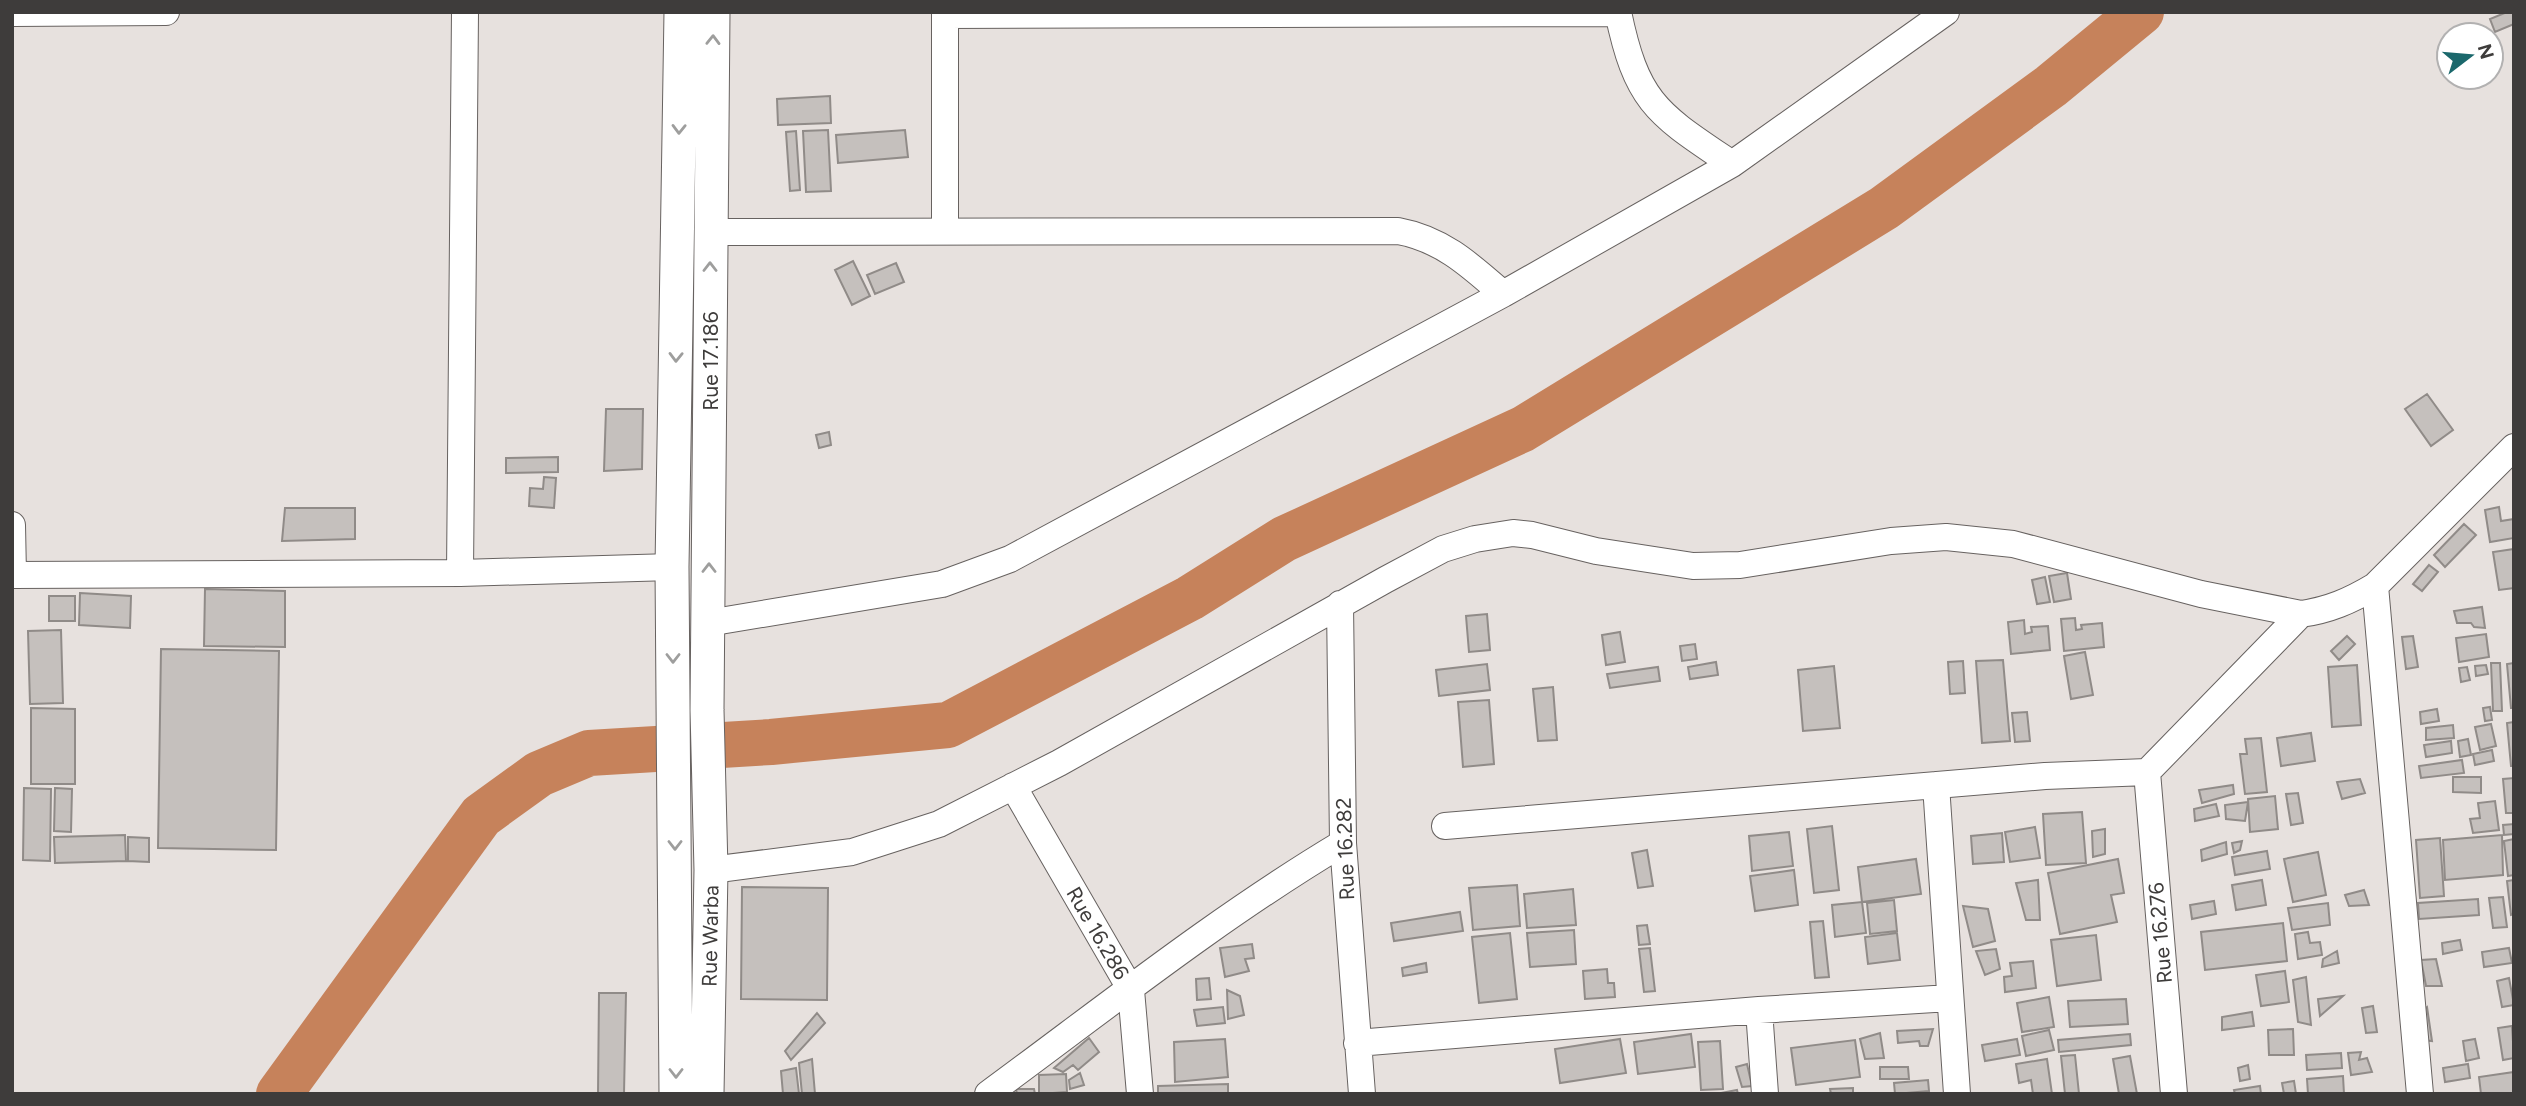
<svg xmlns="http://www.w3.org/2000/svg" width="2526" height="1106" font-family="Figtree,sans-serif">
<style>
.lines{fill:none;stroke-linecap:round;stroke-linejoin:round}
.river{stroke:#c6825b;stroke-width:46}
.building{fill:#c5c0bd;stroke:#908b88;stroke-width:2}
.minor-casing{stroke:#676260;stroke-width:28}
.major-casing{stroke:#676260;stroke-width:35}
.minor{stroke:#fff;stroke-width:26}
.major{stroke:#fff;stroke-width:33}
.oneway{stroke:#9e9e9d}
.labels{text-anchor:middle;dominant-baseline:central;stroke-width:5;stroke-linejoin:round;paint-order:stroke}
.street-label{font-size:21px;fill:#3e3c3b;stroke:#fff}
</style>
<rect width="100%" height="100%" fill="#e7e1de"/>
<g class="lines">
<!-- river -->
<path class="river" d="M 279,1094 L 481,816 L 539,774 L 589,753 L 771,742 L 948,725 L 1190,598 L 1284,539 L 1523,429 L 1884,208 L 2051,86 L 2141,12"/>
</g>
<!-- building -->
<path class="building" d="M 2507,12 L 2514,12 L 2514,24 L 2495,32 L 2490,19 Z
M 830,96 L 831,123 L 778,125 L 777,99 Z
M 828,130 L 831,191 L 806,192 L 803,131 Z
M 905,130 L 908,157 L 838,163 L 836,135 Z
M 796,131 L 800,190 L 790,191 L 786,132 Z
M 853,261 L 870,296 L 852,305 L 835,270 Z
M 896,263 L 904,282 L 875,294 L 867,275 Z
M 2427,394 L 2453,430 L 2431,446 L 2405,409 Z
M 606,409 L 643,409 L 642,469 L 604,471 Z
M 829,432 L 831,445 L 819,448 L 816,435 Z
M 558,457 L 558,472 L 506,473 L 506,458 Z
M 544,477 L 556,478 L 554,508 L 529,506 L 530,488 L 543,489 Z
M 2499,507 L 2501,521 L 2514,519 L 2514,538 L 2490,542 L 2485,510 Z
M 285,508 L 355,508 L 355,539 L 282,541 Z
M 2464,524 L 2476,535 L 2445,567 L 2434,555 Z
M 2514,549 L 2514,588 L 2499,590 L 2493,552 Z
M 2429,565 L 2438,572 L 2422,591 L 2413,584 Z
M 2067,573 L 2071,599 L 2054,602 L 2049,576 Z
M 2045,577 L 2050,602 L 2037,604 L 2032,580 Z
M 205,589 L 285,591 L 285,647 L 204,646 Z
M 80,593 L 131,596 L 130,628 L 79,625 Z
M 49,596 L 75,596 L 75,621 L 49,621 Z
M 2482,607 L 2485,628 L 2474,627 L 2471,623 L 2457,623 L 2454,611 Z
M 1487,614 L 1490,650 L 1469,652 L 1466,616 Z
M 2075,618 L 2076,630 L 2082,629 L 2081,625 L 2102,623 L 2104,647 L 2064,651 L 2061,619 Z
M 2024,620 L 2025,634 L 2032,632 L 2031,627 L 2048,626 L 2050,650 L 2011,654 L 2008,622 Z
M 61,630 L 63,703 L 30,704 L 28,631 Z
M 1620,632 L 1625,662 L 1606,665 L 1602,635 Z
M 2486,634 L 2489,657 L 2459,662 L 2456,638 Z
M 2347,636 L 2355,644 L 2339,660 L 2331,651 Z
M 2413,636 L 2418,667 L 2406,669 L 2402,637 Z
M 1695,644 L 1697,659 L 1682,661 L 1680,646 Z
M 161,649 L 279,651 L 276,850 L 158,848 Z
M 2085,652 L 2093,695 L 2071,699 L 2064,656 Z
M 2003,660 L 2010,741 L 1982,743 L 1976,661 Z
M 1963,661 L 1965,693 L 1950,694 L 1948,662 Z
M 1716,662 L 1718,675 L 1690,679 L 1688,667 Z
M 2491,663 L 2500,663 L 2502,711 L 2493,711 Z
M 2514,663 L 2514,708 L 2511,708 L 2507,664 Z
M 1487,664 L 1490,690 L 1439,696 L 1436,670 Z
M 2357,665 L 2361,725 L 2332,727 L 2328,667 Z
M 2486,665 L 2488,674 L 2476,676 L 2475,666 Z
M 1834,666 L 1840,728 L 1803,731 L 1798,670 Z
M 1658,667 L 1660,681 L 1610,688 L 1607,674 Z
M 2467,667 L 2470,680 L 2461,682 L 2459,668 Z
M 1553,687 L 1557,740 L 1538,741 L 1533,689 Z
M 1489,700 L 1494,764 L 1463,767 L 1458,702 Z
M 2490,707 L 2492,720 L 2485,721 L 2483,708 Z
M 31,708 L 75,709 L 75,784 L 31,784 Z
M 2437,709 L 2439,721 L 2421,724 L 2420,712 Z
M 2027,712 L 2030,741 L 2015,742 L 2012,713 Z
M 2514,722 L 2514,766 L 2511,766 L 2507,723 Z
M 2491,724 L 2496,746 L 2480,750 L 2475,727 Z
M 2453,725 L 2454,738 L 2426,740 L 2426,728 Z
M 2311,733 L 2315,761 L 2281,766 L 2277,738 Z
M 2261,738 L 2267,792 L 2245,794 L 2240,754 L 2247,754 L 2245,739 Z
M 2468,739 L 2471,755 L 2460,757 L 2458,741 Z
M 2451,741 L 2452,753 L 2426,757 L 2424,745 Z
M 2492,750 L 2494,761 L 2475,765 L 2473,754 Z
M 2462,760 L 2464,773 L 2421,778 L 2419,766 Z
M 2453,777 L 2481,777 L 2481,793 L 2453,792 Z
M 2514,778 L 2514,813 L 2506,813 L 2503,779 Z
M 2360,779 L 2365,793 L 2342,799 L 2337,782 Z
M 2233,785 L 2234,794 L 2202,803 L 2199,790 Z
M 24,788 L 51,789 L 50,861 L 23,860 Z
M 55,788 L 72,789 L 71,832 L 54,831 Z
M 2298,793 L 2303,823 L 2291,825 L 2286,794 Z
M 2275,796 L 2278,829 L 2250,832 L 2248,799 Z
M 2495,801 L 2499,830 L 2473,833 L 2470,819 L 2480,818 L 2478,803 Z
M 2248,802 L 2245,821 L 2226,819 L 2225,805 Z
M 2216,804 L 2219,816 L 2195,821 L 2194,809 Z
M 2082,812 L 2086,863 L 2046,865 L 2043,814 Z
M 2514,824 L 2514,834 L 2504,835 L 2503,825 Z
M 1832,826 L 1839,890 L 1814,893 L 1807,829 Z
M 2035,827 L 2040,858 L 2010,862 L 2005,832 Z
M 2105,829 L 2105,854 L 2093,857 L 2092,831 Z
M 1789,832 L 1793,866 L 1752,871 L 1749,836 Z
M 2002,833 L 2004,862 L 1973,864 L 1971,836 Z
M 125,835 L 126,861 L 55,863 L 54,837 Z
M 2502,835 L 2503,875 L 2445,880 L 2443,840 Z
M 128,837 L 149,838 L 149,862 L 128,861 Z
M 2440,838 L 2444,896 L 2420,898 L 2416,840 Z
M 2514,839 L 2514,875 L 2508,876 L 2504,841 Z
M 2242,841 L 2240,850 L 2234,853 L 2232,843 Z
M 2226,842 L 2227,854 L 2202,861 L 2201,850 Z
M 1647,850 L 1653,886 L 1638,888 L 1632,853 Z
M 2267,851 L 2270,869 L 2235,875 L 2232,857 Z
M 2318,852 L 2326,895 L 2293,902 L 2284,859 Z
M 1916,859 L 1921,894 L 1862,902 L 1858,867 Z
M 2118,859 L 2124,893 L 2111,895 L 2117,922 L 2060,934 L 2048,873 Z
M 1794,870 L 1798,905 L 1755,911 L 1750,876 Z
M 2038,880 L 2040,920 L 2026,920 L 2016,883 Z
M 2262,880 L 2266,905 L 2236,910 L 2232,885 Z
M 2514,880 L 2514,914 L 2511,915 L 2507,881 Z
M 1517,885 L 1520,926 L 1473,930 L 1469,888 Z
M 742,887 L 828,888 L 827,1000 L 741,999 Z
M 1573,889 L 1576,925 L 1527,928 L 1524,894 Z
M 2364,890 L 2369,905 L 2349,906 L 2345,895 Z
M 2503,897 L 2507,927 L 2493,928 L 2489,898 Z
M 2478,899 L 2479,915 L 2419,919 L 2418,903 Z
M 1894,900 L 1897,931 L 1870,934 L 1867,903 Z
M 2214,901 L 2216,914 L 2192,919 L 2190,905 Z
M 1862,902 L 1866,933 L 1835,937 L 1832,905 Z
M 2328,903 L 2330,925 L 2292,930 L 2288,908 Z
M 1963,906 L 1988,909 L 1995,941 L 1973,947 Z
M 1460,912 L 1463,931 L 1394,941 L 1391,923 Z
M 1823,921 L 1829,977 L 1815,978 L 1810,922 Z
M 2283,923 L 2287,961 L 2205,970 L 2201,932 Z
M 1647,925 L 1650,944 L 1639,945 L 1637,926 Z
M 1574,930 L 1576,964 L 1530,967 L 1527,933 Z
M 2308,932 L 2310,943 L 2320,942 L 2322,955 L 2298,959 L 2295,934 Z
M 1510,933 L 1517,999 L 1479,1003 L 1472,937 Z
M 1897,933 L 1900,960 L 1868,964 L 1865,937 Z
M 2096,935 L 2101,980 L 2057,986 L 2051,940 Z
M 2460,940 L 2462,950 L 2443,954 L 2442,943 Z
M 1252,944 L 1254,958 L 1245,959 L 1249,971 L 1225,977 L 1220,948 Z
M 1650,948 L 1655,991 L 1644,992 L 1639,949 Z
M 2509,948 L 2512,963 L 2484,967 L 2482,952 Z
M 1996,949 L 2000,969 L 1985,975 L 1976,951 Z
M 2337,951 L 2339,963 L 2322,967 L 2323,959 Z
M 2436,959 L 2442,986 L 2426,986 L 2421,960 Z
M 2033,961 L 2036,988 L 2005,992 L 2004,977 L 2012,976 L 2010,963 Z
M 1426,963 L 1427,972 L 1403,976 L 1402,968 Z
M 1607,969 L 1608,983 L 1614,983 L 1615,997 L 1585,999 L 1583,971 Z
M 2285,971 L 2289,1002 L 2261,1006 L 2256,975 Z
M 2306,977 L 2311,1025 L 2298,1022 L 2293,980 Z
M 1209,978 L 1211,999 L 1197,1000 L 1196,979 Z
M 2509,978 L 2514,1005 L 2502,1007 L 2497,981 Z
M 1227,990 L 1240,996 L 1244,1015 L 1228,1019 Z
M 599,993 L 626,993 L 624,1094 L 598,1094 Z
M 2343,996 L 2320,1016 L 2318,999 Z
M 2049,997 L 2054,1027 L 2022,1032 L 2017,1003 Z
M 2126,999 L 2128,1024 L 2070,1027 L 2068,1001 Z
M 2373,1006 L 2377,1032 L 2366,1033 L 2362,1008 Z
M 1223,1007 L 1225,1023 L 1197,1026 L 1194,1010 Z
M 2427,1007 L 2432,1041 L 2423,1040 L 2414,1017 Z
M 2252,1012 L 2254,1026 L 2222,1030 L 2222,1017 Z
M 817,1013 L 825,1023 L 791,1060 L 785,1051 Z
M 2512,1026 L 2514,1058 L 2503,1060 L 2498,1028 Z
M 1933,1029 L 1928,1046 L 1920,1046 L 1919,1041 L 1898,1043 L 1897,1031 Z
M 2293,1029 L 2294,1055 L 2269,1055 L 2268,1030 Z
M 2049,1030 L 2054,1050 L 2026,1056 L 2022,1036 Z
M 1880,1033 L 1884,1058 L 1865,1059 L 1860,1039 Z
M 1691,1034 L 1695,1067 L 1638,1074 L 1634,1042 Z
M 2130,1034 L 2131,1045 L 2059,1052 L 2058,1040 Z
M 1089,1038 L 1099,1052 L 1078,1070 L 1073,1065 L 1063,1072 L 1054,1068 Z
M 1225,1039 L 1228,1077 L 1175,1082 L 1174,1042 Z
M 1620,1039 L 1626,1073 L 1560,1083 L 1555,1049 Z
M 2017,1039 L 2020,1055 L 1985,1061 L 1982,1045 Z
M 2475,1039 L 2479,1058 L 2466,1061 L 2463,1041 Z
M 1855,1040 L 1860,1077 L 1796,1085 L 1791,1048 Z
M 1720,1041 L 1723,1089 L 1701,1090 L 1698,1042 Z
M 2361,1052 L 2359,1060 L 2367,1058 L 2372,1072 L 2351,1075 L 2348,1053 Z
M 2341,1053 L 2342,1068 L 2307,1070 L 2306,1055 Z
M 2075,1055 L 2079,1094 L 2065,1094 L 2061,1056 Z
M 2130,1056 L 2137,1094 L 2119,1094 L 2113,1059 Z
M 812,1059 L 815,1094 L 802,1094 L 799,1063 Z
M 2047,1059 L 2052,1094 L 2033,1094 L 2031,1080 L 2019,1083 L 2016,1064 Z
M 1747,1064 L 1752,1086 L 1742,1087 L 1736,1067 Z
M 2468,1064 L 2470,1078 L 2445,1082 L 2443,1068 Z
M 2248,1065 L 2250,1079 L 2240,1081 L 2238,1068 Z
M 1880,1067 L 1908,1067 L 1909,1079 L 1880,1079 Z
M 796,1068 L 799,1094 L 783,1094 L 781,1071 Z
M 2514,1072 L 2514,1094 L 2481,1094 L 2479,1077 Z
M 1080,1073 L 1084,1085 L 1070,1089 L 1069,1080 Z
M 1066,1074 L 1067,1092 L 1039,1094 L 1039,1075 Z
M 2343,1076 L 2344,1094 L 2308,1094 L 2307,1079 Z
M 1928,1080 L 1929,1091 L 1895,1094 L 1894,1083 Z
M 2294,1081 L 2296,1094 L 2284,1094 L 2282,1083 Z
M 1228,1084 L 1228,1094 L 1158,1094 L 1158,1086 Z
M 2260,1086 L 2261,1094 L 2235,1094 L 2234,1090 Z
M 1853,1088 L 1853,1094 L 1831,1094 L 1830,1089 Z
M 1016,1089 L 1034,1089 L 1035,1094 L 1017,1094 Z
M 1737,1090 L 1738,1094 L 1716,1094 Z"/>
<g class="lines">
<!-- minor casing -->
<g class="minor-casing">
<path id="minor" d="M 945,12 L 945,231
M 1618,12 C 1637,104 1658,114 1732,164
M 12,13 L 166,12
M 945,15 L 1618,13
M 710,232 L 1398,231 C 1442,239 1470,265 1503,294
M 12,525 L 13,575
M 460,573 L 465,12
M 12,575 L 460,573 L 672,567
M 2375,586 L 2420,1094
M 1340,604 L 1343,843 L 1362,1094
M 708,623 L 942,584 L 1010,559 L 1503,294 L 1732,164 L 1946,12
M 2147,772 L 2174,1094
M 1936,785 L 1957,1094
M 1013,786 L 1131,990 L 1140,1094
M 1445,826 L 2045,776 L 2147,772 L 2301,614 C 2329,610 2350,601 2375,586 L 2514,447
M 711,870 L 852,852 L 939,824 L 1059,763 L 1385,580 L 1443,549 L 1475,539 L 1513,533 L 1532,535 L 1596,551 L 1693,566 L 1740,565 L 1891,541 L 1946,537 L 2013,544 L 2201,594 L 2301,614
M 1759,1010 L 1765,1094
M 1357,1043 L 1759,1010 L 1950,998
M 988,1094 C 1105,1008 1219,917 1343,843"/>
</g>
<!-- major casing -->
<g class="major-casing">
<path id="major" d="M 676,1094 L 672,567 L 681,12
M 707,1094 L 711,870 L 707,710 L 713,12"/>
</g>
<!-- minor -->
<use href="#minor" class="minor"/>
<!-- major -->
<use href="#major" class="major"/>
</g>
<!-- one-way arrows -->
<defs><path id="oneway-chevron" d="M-2-3.5L2.5 0L-2 3.5" fill="none" stroke-width="1.6" stroke-linecap="round" stroke-linejoin="round" transform="scale(1.75)"/></defs>
<g class="oneway">
<use href="#oneway-chevron" transform="translate(713 40) rotate(-89)"/>
<use href="#oneway-chevron" transform="translate(679 129) rotate(91)"/>
<use href="#oneway-chevron" transform="translate(710 267) rotate(-90)"/>
<use href="#oneway-chevron" transform="translate(676 357) rotate(91)"/>
<use href="#oneway-chevron" transform="translate(709 568) rotate(-90)"/>
<use href="#oneway-chevron" transform="translate(673 658) rotate(90)"/>
<use href="#oneway-chevron" transform="translate(675 845) rotate(90)"/>
<use href="#oneway-chevron" transform="translate(676 1073) rotate(90)"/>
</g>
<g class="labels">
<!-- street labels -->
<g class="street-label">
<text transform="translate(710 361) rotate(-90)">Rue 17.186</text>
<text transform="translate(1345 849) rotate(-92)">Rue 16.282</text>
<text transform="translate(1098 933) rotate(60)">Rue 16.286</text>
<text transform="translate(2160 933) rotate(-95)">Rue 16.276</text>
<text transform="translate(710 936) rotate(-89)">Rue Warba</text>
</g>
</g>
<!-- border -->
<rect width="2526" height="1106" fill="none" stroke="#3e3c3b" stroke-width="28"/>
<!-- north arrow -->
<g transform="translate(2470 56) rotate(74)"><circle r="33" fill="#ffffff" stroke="#b2b1b1" stroke-width="2"/>
<path d="M0-5L12 26L0 18L-12 26Z" fill="#1b686c"/>
<text y="-10" font-size="19" font-weight="bold" text-anchor="middle" fill="#3e3c3b">N</text>
</g>
</svg>
